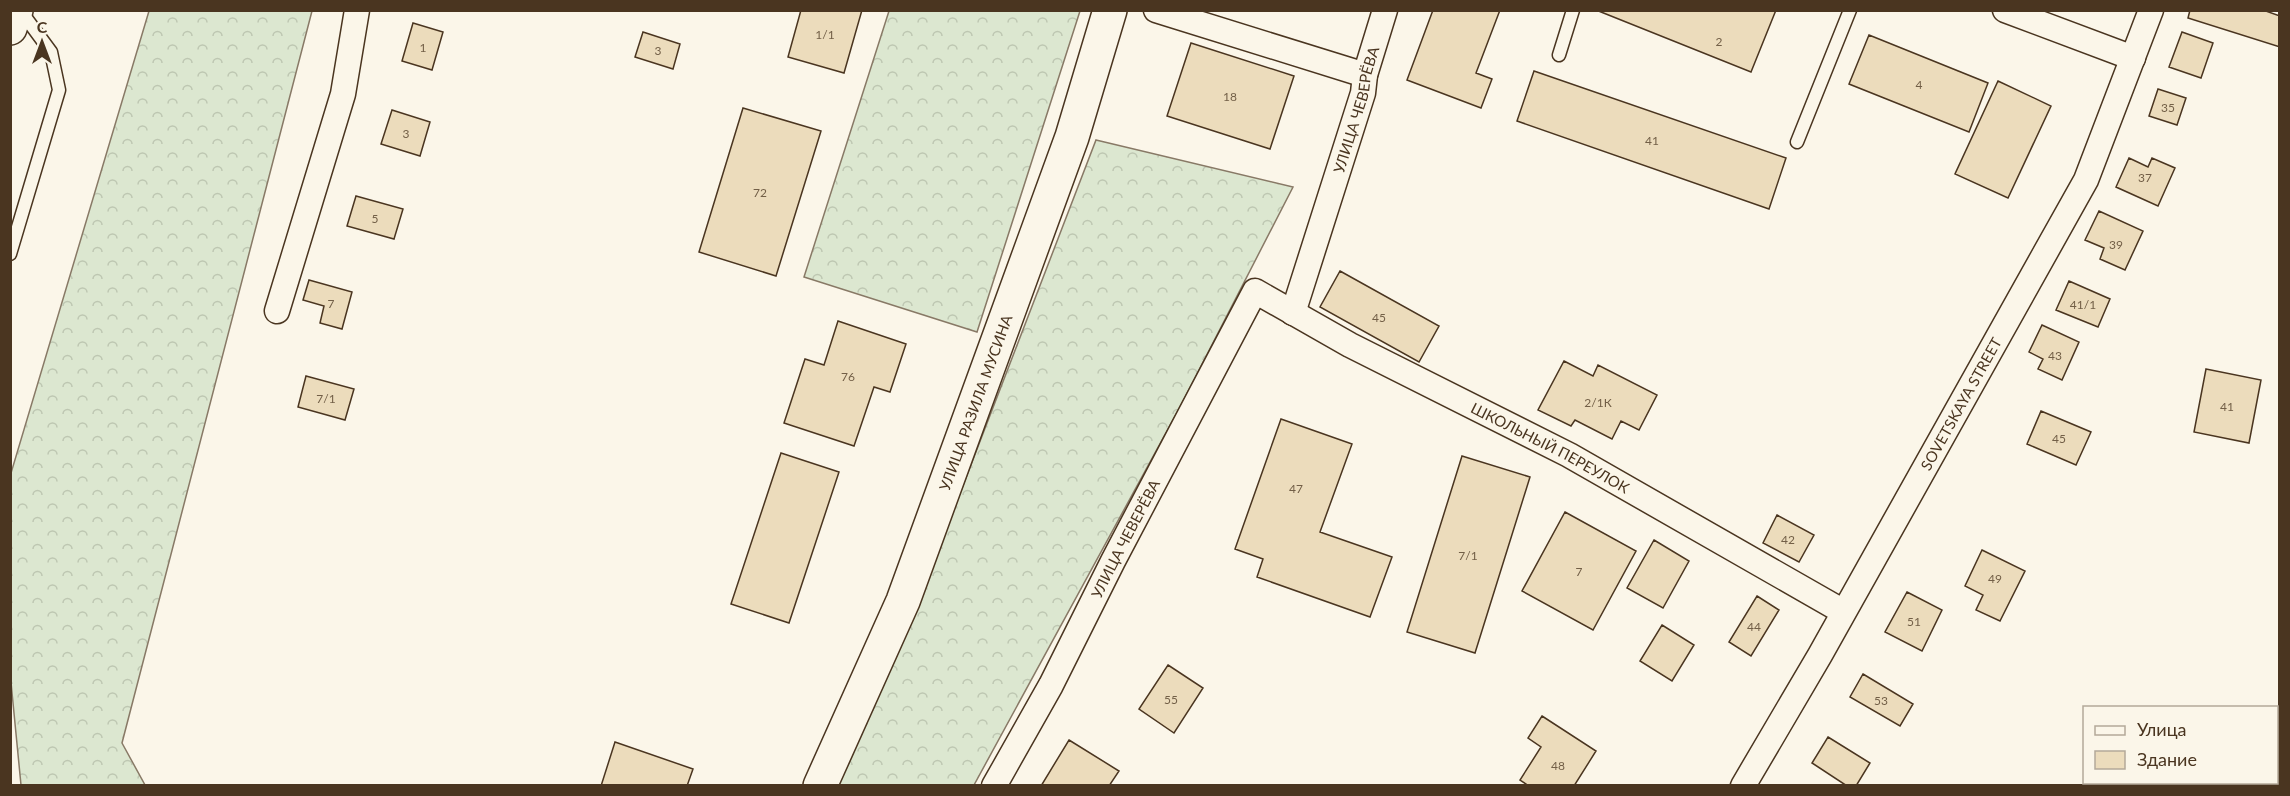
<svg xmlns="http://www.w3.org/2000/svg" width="2290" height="796" font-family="Lato,sans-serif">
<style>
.forest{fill:url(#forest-crowns);stroke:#887966;stroke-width:1.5}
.building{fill:#ecdcbc;stroke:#4a3520;stroke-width:1.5}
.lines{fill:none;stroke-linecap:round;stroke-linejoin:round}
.lane-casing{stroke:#4a3520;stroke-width:15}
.street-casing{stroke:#4a3520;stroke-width:27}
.secondary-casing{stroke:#4a3520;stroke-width:36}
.lane{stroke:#fbf6e9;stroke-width:12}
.street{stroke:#fbf6e9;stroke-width:24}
.secondary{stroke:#fbf6e9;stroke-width:33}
.labels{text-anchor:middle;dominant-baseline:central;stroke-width:4.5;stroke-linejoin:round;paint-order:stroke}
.number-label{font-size:12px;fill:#725f47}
.street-label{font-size:15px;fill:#4a3520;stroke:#fbf6e9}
</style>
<defs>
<pattern id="forest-crowns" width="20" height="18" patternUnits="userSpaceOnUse" patternTransform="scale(1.5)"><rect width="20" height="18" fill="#dce7d0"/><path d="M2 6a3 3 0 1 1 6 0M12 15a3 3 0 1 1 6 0" fill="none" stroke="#bec7b2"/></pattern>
</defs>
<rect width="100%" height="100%" fill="#fbf6e9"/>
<!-- forest -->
<path class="forest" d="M 149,11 L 312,11 L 122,743 L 145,785 L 21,785 L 10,672 L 11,473 Z
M 889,11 L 1080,11 L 977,332 L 804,277 Z
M 1096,140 L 1293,187 L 1180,407 L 974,785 L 836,786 L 937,553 Z"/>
<!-- building -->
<path class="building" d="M 801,10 L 862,10 L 844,73 L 788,57 Z
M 1433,10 L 1500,10 L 1476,73 L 1492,79 L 1481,108 L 1407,80 Z
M 1596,10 L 1776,10 L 1751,72 Z
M 2190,10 L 2263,10 L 2280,16 L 2280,47 L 2188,18 Z
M 413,23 L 443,32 L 432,70 L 402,61 Z
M 643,32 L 680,44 L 673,69 L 635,57 Z
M 2182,32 L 2213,43 L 2201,78 L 2169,67 Z
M 1869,35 L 1988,83 L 1969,132 L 1849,84 Z
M 1191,43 L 1294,76 L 1270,149 L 1167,116 Z
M 1534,71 L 1786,158 L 1769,209 L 1517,121 Z
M 1998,81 L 2051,106 L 2008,198 L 1955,174 Z
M 2158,89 L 2186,98 L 2177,125 L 2149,116 Z
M 743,108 L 821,131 L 776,276 L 699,252 Z
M 392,110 L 430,122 L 420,156 L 381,144 Z
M 2129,158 L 2148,167 L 2152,158 L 2175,168 L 2158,206 L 2116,187 Z
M 356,196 L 403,209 L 394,239 L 347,226 Z
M 2099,211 L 2143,231 L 2125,270 L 2100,259 L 2104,248 L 2085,240 Z
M 1340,271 L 1439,326 L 1419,362 L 1320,307 Z
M 309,280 L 352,292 L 342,329 L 320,323 L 324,306 L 303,300 Z
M 2069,281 L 2110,299 L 2098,327 L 2056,310 Z
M 838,321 L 906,344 L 890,392 L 874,387 L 854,446 L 784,423 L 805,359 L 824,365 Z
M 2042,325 L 2079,342 L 2062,380 L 2038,369 L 2043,359 L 2029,352 Z
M 1564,361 L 1593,376 L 1598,365 L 1657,395 L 1639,430 L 1621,421 L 1612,439 L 1575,420 L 1571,426 L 1538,410 Z
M 2206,369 L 2261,380 L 2249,443 L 2194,432 Z
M 306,376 L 354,389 L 345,420 L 298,407 Z
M 2041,411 L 2091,432 L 2076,465 L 2027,444 Z
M 1281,419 L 1352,444 L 1320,532 L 1392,557 L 1370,617 L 1257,577 L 1263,559 L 1235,549 Z
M 781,453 L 839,472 L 789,623 L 731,604 Z
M 1462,456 L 1530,477 L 1475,653 L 1407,632 Z
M 1565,512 L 1636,551 L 1593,630 L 1522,591 Z
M 1777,515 L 1814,535 L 1799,562 L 1763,543 Z
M 1654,540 L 1689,561 L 1663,608 L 1627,588 Z
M 1982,550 L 2025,571 L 2000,621 L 1976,610 L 1983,595 L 1965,586 Z
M 1907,592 L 1942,610 L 1922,651 L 1885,632 Z
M 1757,596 L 1779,610 L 1751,656 L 1729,642 Z
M 1662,625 L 1694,645 L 1672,681 L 1640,661 Z
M 1168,665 L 1203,688 L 1174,733 L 1139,709 Z
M 1863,674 L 1913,704 L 1900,726 L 1850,697 Z
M 1542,716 L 1596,751 L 1574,786 L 1529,786 L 1520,780 L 1541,747 L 1528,738 Z
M 1828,737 L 1870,763 L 1856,786 L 1847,786 L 1812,763 Z
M 1069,740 L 1119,771 L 1109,786 L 1041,786 Z
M 615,742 L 693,769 L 687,786 L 601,786 Z"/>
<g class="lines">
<!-- lane casing -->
<g class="lane-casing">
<path id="lane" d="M 1559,55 L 1573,10
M 1797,142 L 1850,10
M 10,254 L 59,90 L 51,52 L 20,10"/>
</g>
<!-- street casing -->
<g class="street-casing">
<g id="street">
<path d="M 1156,10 L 1365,75"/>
<path d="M 2005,10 L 2133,58"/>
<path d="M 277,311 L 343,94 L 357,10"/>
<path id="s1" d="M 1293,313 L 1363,93 L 1365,75 L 1385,10"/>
<path id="s2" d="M 994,786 L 1051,685 L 1113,561 L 1255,291 L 1350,345 L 1569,455 L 1842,611"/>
<path id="s3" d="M 1743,786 L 1820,655 L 2086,180 L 2151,10"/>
</g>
</g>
<!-- secondary casing -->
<g class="secondary-casing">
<g id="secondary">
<path d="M 10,28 L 16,10"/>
<path id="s4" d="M 820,786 L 903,601 L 1072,137 L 1110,10"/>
</g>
</g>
<!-- lane -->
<use href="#lane" class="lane"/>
<!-- street -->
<use href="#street" class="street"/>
<!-- secondary -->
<use href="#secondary" class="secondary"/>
</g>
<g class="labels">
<!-- number labels -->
<g class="number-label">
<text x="825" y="34">1/1</text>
<text x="1719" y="41">2</text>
<text x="423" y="47">1</text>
<text x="658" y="50">3</text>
<text x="1919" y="84">4</text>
<text x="1230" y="96">18</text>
<text x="2168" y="107">35</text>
<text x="406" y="133">3</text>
<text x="1652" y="140">41</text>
<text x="2145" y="177">37</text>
<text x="760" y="192">72</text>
<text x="375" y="218">5</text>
<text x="2116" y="244">39</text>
<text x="331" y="303">7</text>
<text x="2083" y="304">41/1</text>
<text x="1379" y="317">45</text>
<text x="2055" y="355">43</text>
<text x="848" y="376">76</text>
<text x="326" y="398">7/1</text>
<text x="1598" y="402">2/1К</text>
<text x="2227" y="406">41</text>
<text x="2059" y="438">45</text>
<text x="1296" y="488">47</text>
<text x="1788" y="539">42</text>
<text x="1468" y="555">7/1</text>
<text x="1579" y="571">7</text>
<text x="1995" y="578">49</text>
<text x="1914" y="621">51</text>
<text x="1754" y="626">44</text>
<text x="1171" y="699">55</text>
<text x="1881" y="700">53</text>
<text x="1558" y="765">48</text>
</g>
<!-- street labels -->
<g class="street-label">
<text stroke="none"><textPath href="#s1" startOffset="213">УЛИЦА ЧЕВЕРЁВА</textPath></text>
<text stroke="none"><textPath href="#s4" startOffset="414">УЛИЦА РАЗИЛА МУСИНА</textPath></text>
<text stroke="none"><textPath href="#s3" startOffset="440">SOVETSKAYA STREET</textPath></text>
<text stroke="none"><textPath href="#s2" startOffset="894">ШКОЛЬНЫЙ ПЕРЕУЛОК</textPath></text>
<text stroke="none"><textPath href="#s2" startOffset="280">УЛИЦА ЧЕВЕРЁВА</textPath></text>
</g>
</g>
<!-- border -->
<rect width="2290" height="796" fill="none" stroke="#4a3520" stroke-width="24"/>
<!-- legend -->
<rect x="2083" y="706" width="195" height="78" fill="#fbf6e9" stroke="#b4a999" stroke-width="1.5"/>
<rect x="2095" y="726" width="30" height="9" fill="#fbf6e9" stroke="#b4a999" stroke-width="1.5"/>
<text x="2137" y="736" font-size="18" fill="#4a3520">Улица</text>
<rect x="2095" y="751" width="30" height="18" fill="#ecdcbc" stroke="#b4a999" stroke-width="1.5"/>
<text x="2137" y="766" font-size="18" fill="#4a3520">Здание</text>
<!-- north arrow -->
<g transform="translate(42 42)" stroke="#fbf6e9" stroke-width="4.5" paint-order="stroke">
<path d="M0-4.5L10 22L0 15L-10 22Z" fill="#4a3520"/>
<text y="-9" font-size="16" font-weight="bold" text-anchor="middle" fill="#4a3520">С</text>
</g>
</svg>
